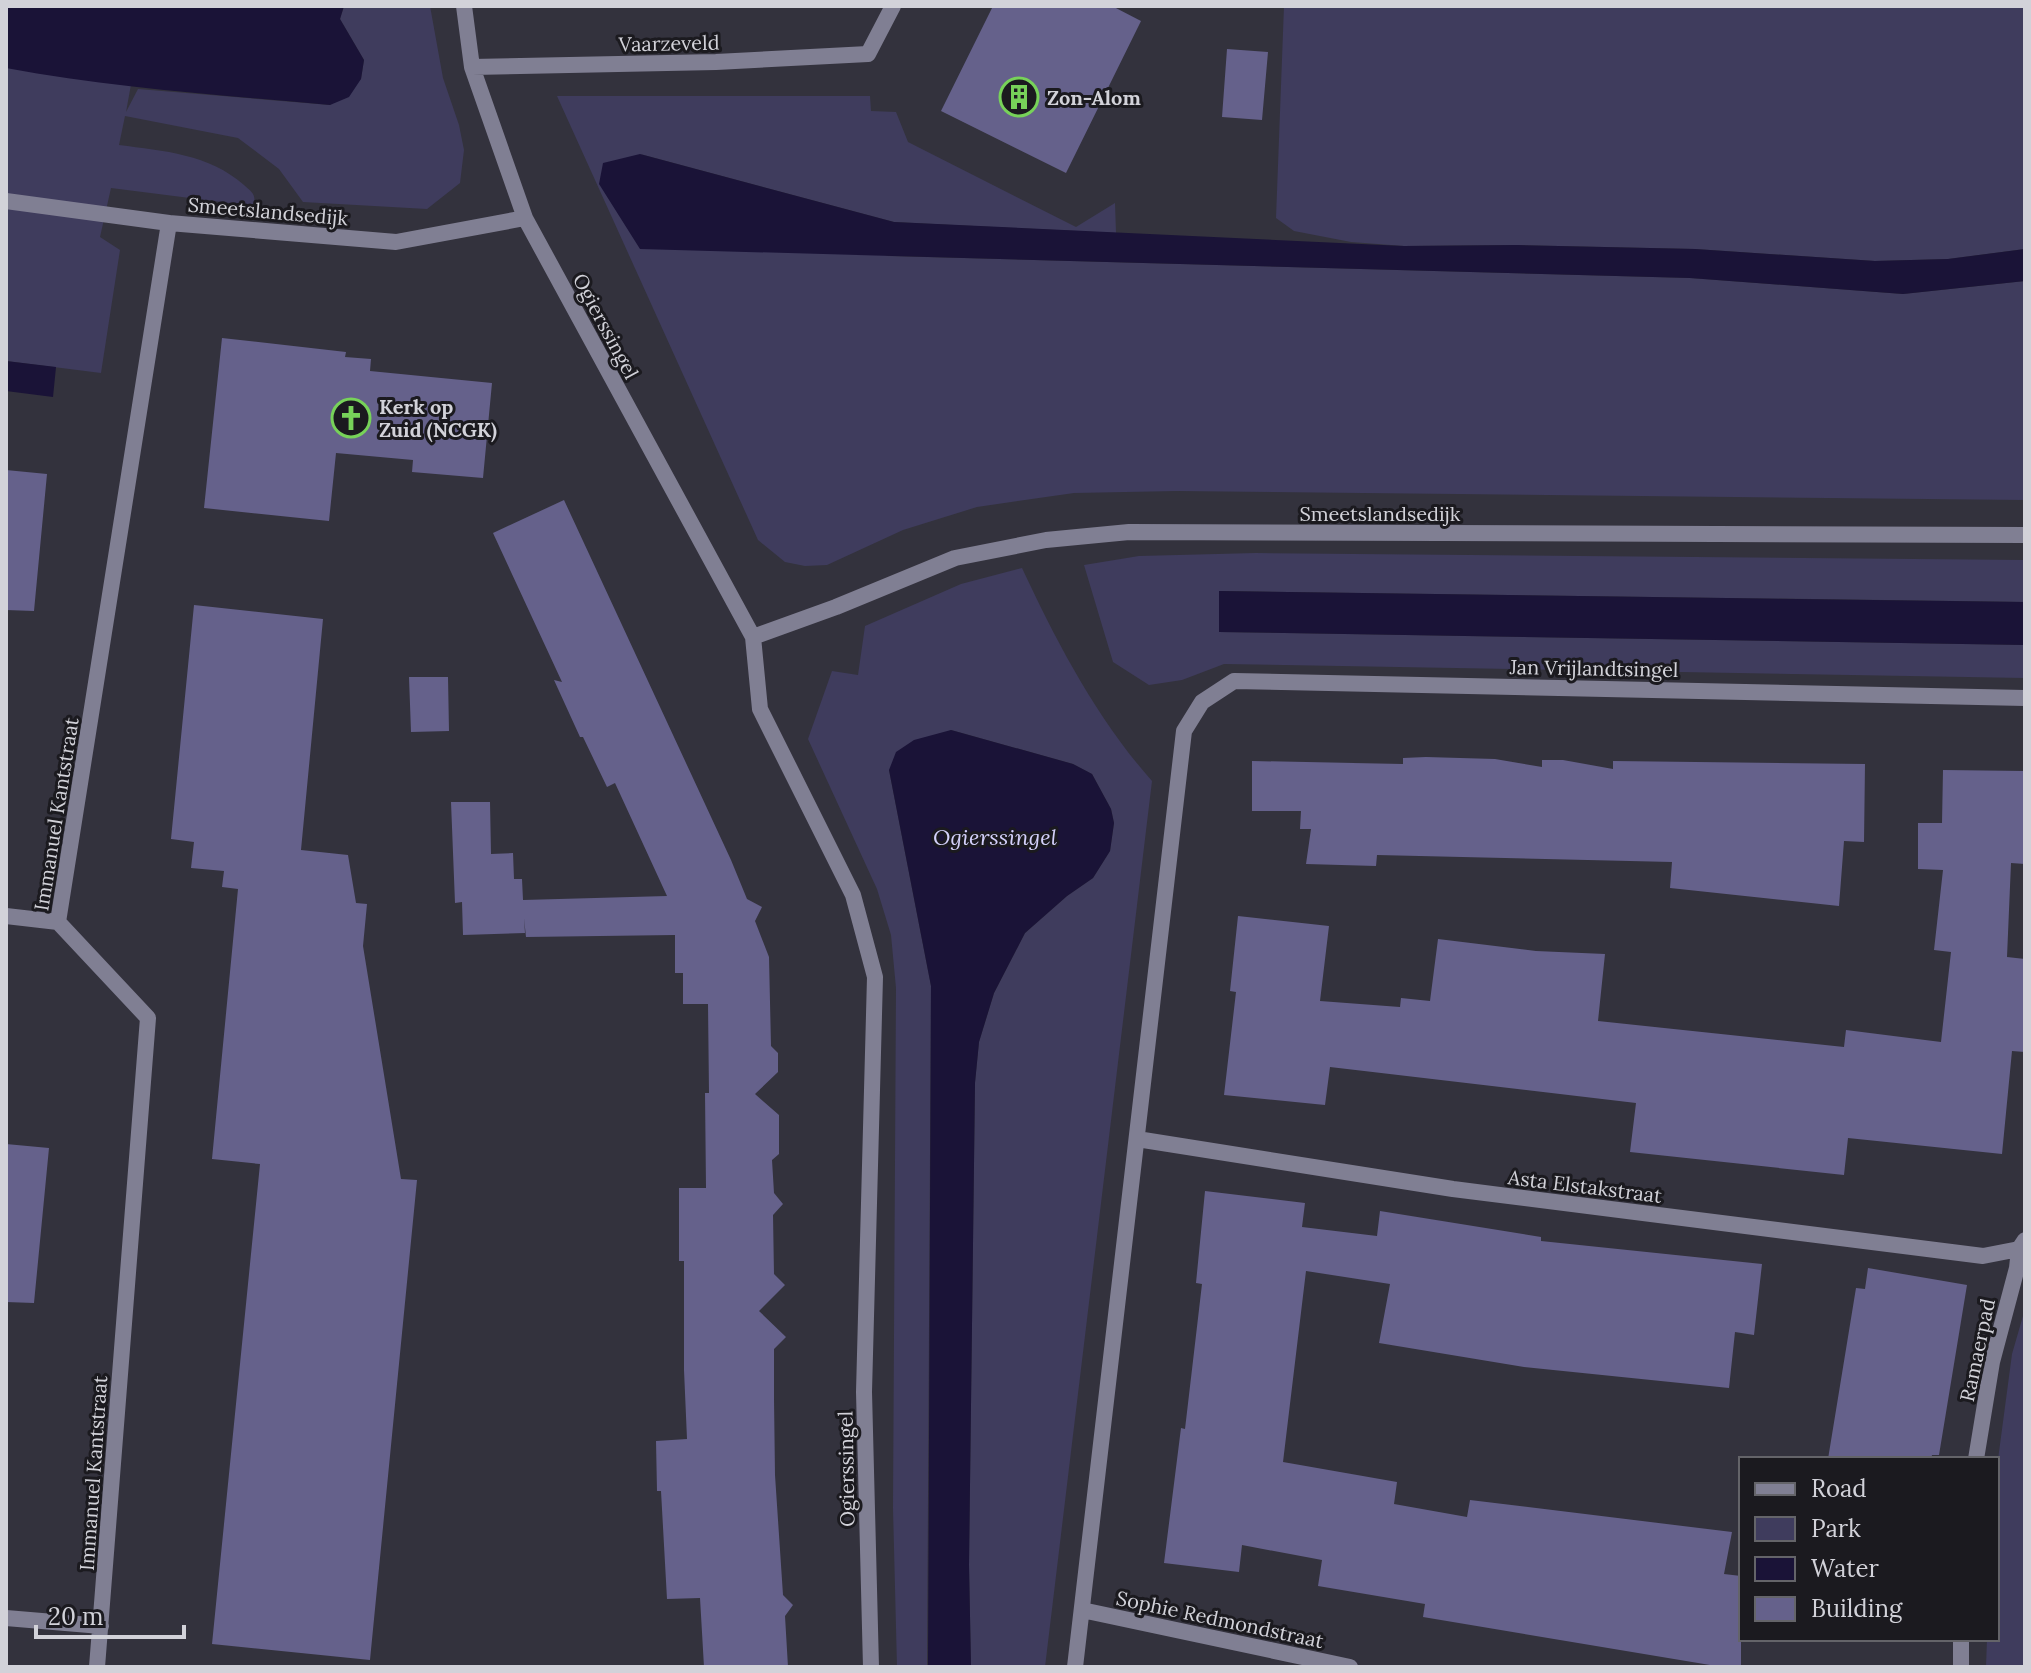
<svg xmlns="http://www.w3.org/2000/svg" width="2031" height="1673" font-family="Lora,serif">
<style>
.green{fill:#3f3c5d}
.water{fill:#1a1337}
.building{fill:#65618b}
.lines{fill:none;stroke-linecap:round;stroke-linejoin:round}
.street{stroke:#807f93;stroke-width:16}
.labels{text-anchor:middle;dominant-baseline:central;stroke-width:6;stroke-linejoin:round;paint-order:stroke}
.street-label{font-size:20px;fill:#d2d2d9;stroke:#1b1a1f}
.poi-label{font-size:20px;font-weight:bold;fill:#d2d2d9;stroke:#1b1a1f;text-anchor:start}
.water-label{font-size:22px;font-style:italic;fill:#d3d0fa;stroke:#1b1a1f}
</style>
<rect width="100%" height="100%" fill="#33323d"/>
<!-- green -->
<path class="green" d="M 344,6 L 430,6 L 443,78 L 459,125 L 464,150 L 460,183 L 427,209 L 303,202 L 279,169 L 238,138 L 125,116 L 119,145 C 164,151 209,154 244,185 C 252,192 257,195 253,206 L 111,188 L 100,237 L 120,250 L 101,373 L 6,361 L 6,58 L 132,79 L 126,112 L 138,89 L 330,105 L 361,79 L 364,60 L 340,19 Z
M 1284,6 L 2025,6 L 2025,249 L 1948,259 L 1875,261 L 1695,249 L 1517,245 L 1404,246 L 1351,242 L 1294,231 L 1276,218 Z
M 557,96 L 870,96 L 871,111 L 896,112 L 908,142 L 1076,227 L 1115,203 L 1116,233 L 894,222 L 640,154 L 888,256 L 1690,278 L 1903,294 L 2025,281 L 2025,500 L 1177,491 L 1074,493 L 977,507 L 903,530 L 827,565 L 805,566 L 785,562 L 758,540 Z
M 1256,553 L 2025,560 L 2025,602 L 1220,591 L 1219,632 L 2025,645 L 2025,678 L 1224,664 L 1182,680 L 1149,685 L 1113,662 L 1084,565 L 1139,556 Z
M 1022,568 C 1057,643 1097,719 1152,781 L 1045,1667 L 971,1667 L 969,1565 L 975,1082 L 979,1042 L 994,993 L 1025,933 L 1067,896 L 1093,878 L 1110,851 L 1114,823 L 1111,809 L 1092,774 L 1073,764 L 951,730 L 889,770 L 931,986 L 927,1667 L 897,1667 L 893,1508 L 896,988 L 891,935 L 877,889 L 808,739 L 832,671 L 858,675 L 865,626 L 961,584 Z
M 2025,1309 L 2025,1667 L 1986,1667 L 1987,1639 L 1997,1639 L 1997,1467 L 2012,1354 Z"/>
<!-- water -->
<path class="water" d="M 6,6 L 344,6 L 340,19 L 364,60 L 361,79 L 349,97 L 330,105 C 221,95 113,88 6,68 Z
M 640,154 L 894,222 L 1404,246 L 1517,245 L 1695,249 L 1875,261 L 1948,259 L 2025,249 L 2025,281 L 1903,294 L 1690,278 L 640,249 L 599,184 L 603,163 Z
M 6,361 L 56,367 L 53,397 L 6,391 Z
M 1219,591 L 2025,602 L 2025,645 L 1219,632 Z
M 951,730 L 1073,764 L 1092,774 L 1111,809 L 1114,823 L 1110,851 L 1093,878 L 1067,896 L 1025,933 L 994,993 L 979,1042 L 975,1083 L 969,1565 L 971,1667 L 928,1667 L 931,986 L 889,770 L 896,752 L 914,740 Z"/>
<!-- building -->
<path class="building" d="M 993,6 L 1112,6 L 1141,21 L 1066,173 L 941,111 Z
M 1227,49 L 1268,52 L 1262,120 L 1222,117 Z
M 222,338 L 346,352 L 345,357 L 371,359 L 370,371 L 492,383 L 483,478 L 412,472 L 413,460 L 336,453 L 329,521 L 204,508 Z
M 6,470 L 47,474 L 34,611 L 6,610 Z
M 564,500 L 731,860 L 747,899 L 762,907 L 755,921 L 769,957 L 771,1046 L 778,1053 L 778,1072 L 755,1094 L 779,1115 L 779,1154 L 772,1160 L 774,1193 L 783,1204 L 773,1215 L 774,1274 L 785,1285 L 759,1311 L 786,1337 L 774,1349 L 774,1399 L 775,1475 L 783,1595 L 793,1605 L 785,1616 L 788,1667 L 704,1667 L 700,1598 L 667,1599 L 661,1491 L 657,1491 L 656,1441 L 687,1439 L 684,1370 L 684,1261 L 679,1261 L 679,1188 L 706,1188 L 705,1093 L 709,1093 L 708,1004 L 683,1004 L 683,973 L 675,973 L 675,935 L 526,937 L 524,918 L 525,933 L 463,935 L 462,902 L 455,903 L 451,802 L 490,802 L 491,854 L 513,853 L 514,879 L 522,879 L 523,900 L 667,896 L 615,783 L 607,787 L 583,737 L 580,737 L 554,680 L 562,682 L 493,533 Z
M 194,605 L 323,619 L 301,850 L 348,855 L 356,903 L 367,904 L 363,946 L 401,1179 L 417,1180 L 370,1660 L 212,1644 L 260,1164 L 212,1159 L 238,889 L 222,887 L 224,871 L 191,868 L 194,842 L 171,839 Z
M 409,677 L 448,677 L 449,731 L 411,732 Z
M 1426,757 L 1495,759 L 1542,767 L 1542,760 L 1563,760 L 1613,769 L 1613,761 L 1865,764 L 1864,842 L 1844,841 L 1839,906 L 1670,888 L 1672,862 L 1377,855 L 1376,866 L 1306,864 L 1311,829 L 1300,829 L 1301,811 L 1252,811 L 1252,761 L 1403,764 L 1403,758 Z
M 1943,770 L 2025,771 L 2025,864 L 2011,863 L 2007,957 L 2025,959 L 2025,1052 L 2012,1051 L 2002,1154 L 1848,1138 L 1844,1175 L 1630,1152 L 1636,1103 L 1330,1067 L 1325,1105 L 1224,1095 L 1236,992 L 1230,991 L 1238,916 L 1329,926 L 1320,1001 L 1400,1007 L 1401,998 L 1430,1001 L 1438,939 L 1536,951 L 1605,954 L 1598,1021 L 1844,1047 L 1846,1030 L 1941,1042 L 1951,952 L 1934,950 L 1943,870 L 1918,869 L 1918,823 L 1942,823 Z
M 6,1144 L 49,1148 L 34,1303 L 6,1302 Z
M 1205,1191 L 1305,1203 L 1302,1227 L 1377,1236 L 1380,1211 L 1541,1237 L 1541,1241 L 1762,1264 L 1754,1335 L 1735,1332 L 1729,1388 L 1524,1367 L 1379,1343 L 1390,1284 L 1306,1271 L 1283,1462 L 1397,1482 L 1394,1504 L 1467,1517 L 1470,1500 L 1732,1532 L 1724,1574 L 1741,1576 L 1741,1667 L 1722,1667 L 1423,1617 L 1425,1604 L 1318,1586 L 1322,1560 L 1242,1545 L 1239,1572 L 1164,1563 L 1181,1428 L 1185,1429 L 1202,1284 L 1196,1283 Z
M 1868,1268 L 1967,1285 L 1939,1455 L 1932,1455 L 1931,1459 L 1828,1459 L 1856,1288 L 1865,1289 Z"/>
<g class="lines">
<!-- street -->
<path class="street" d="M 464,6 L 472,67 L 525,218 L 753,637 L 760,709 L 853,895 L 875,977 L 864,1392 L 871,1667
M 472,67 L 716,62 L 868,54 L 893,6
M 6,201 L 169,223 L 396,242 L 525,218
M 753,637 L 836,607 L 955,558 L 1046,540 L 1129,532 L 2025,535
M 6,916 L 58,922
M 1137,1139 L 1453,1189 L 1983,1256 L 2019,1249 L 2025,1240
M 1976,1459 L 1992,1362 L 2017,1268 L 2019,1249
M 1082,1610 L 1350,1667
M 6,1618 L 101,1626
M 1961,1639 L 1961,1667
M 97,1667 L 148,1018 L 58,922 L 169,223
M 1075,1667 L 1184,731 L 1202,702 L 1234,681 L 2025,698"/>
</g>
<!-- icons -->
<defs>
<g id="building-ring" transform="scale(2)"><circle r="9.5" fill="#1b1a1f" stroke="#77d259" stroke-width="1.5"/><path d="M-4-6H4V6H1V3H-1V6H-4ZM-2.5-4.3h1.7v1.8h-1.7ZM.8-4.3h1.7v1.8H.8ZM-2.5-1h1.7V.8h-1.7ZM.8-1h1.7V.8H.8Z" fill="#77d259"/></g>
<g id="church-ring" transform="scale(2)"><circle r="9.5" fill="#1b1a1f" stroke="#77d259" stroke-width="1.5"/><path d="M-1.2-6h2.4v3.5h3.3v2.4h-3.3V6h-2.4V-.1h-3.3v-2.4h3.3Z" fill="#77d259"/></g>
</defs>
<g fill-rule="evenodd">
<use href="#building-ring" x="1019" y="97"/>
<use href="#church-ring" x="351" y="418"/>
</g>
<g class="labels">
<!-- street labels -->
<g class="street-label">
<text transform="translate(669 43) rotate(-1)">Vaarzeveld</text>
<text transform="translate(268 211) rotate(5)">Smeetslandsedijk</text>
<text transform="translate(606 326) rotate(62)">Ogierssingel</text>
<text x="1380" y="513">Smeetslandsedijk</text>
<text transform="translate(1594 668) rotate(1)">Jan Vrijlandtsingel</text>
<text transform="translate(56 814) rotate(-81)">Immanuel Kantstraat</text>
<text transform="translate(1585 1186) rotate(7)">Asta Elstakstraat</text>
<text transform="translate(1977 1350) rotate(-78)">Ramaerpad</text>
<text transform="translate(846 1469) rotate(-91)">Ogierssingel</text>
<text transform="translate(93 1473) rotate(-86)">Immanuel Kantstraat</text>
<text transform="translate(1220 1619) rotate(12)">Sophie Redmondstraat</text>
</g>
<!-- poi labels -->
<g class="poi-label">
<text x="1047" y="97">Zon-Alom</text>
<text x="379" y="406">Kerk op<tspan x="379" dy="23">Zuid (NCGK)</tspan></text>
</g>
<!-- water labels -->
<g class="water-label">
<text x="995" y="837">Ogierssingel</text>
</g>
</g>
<!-- border -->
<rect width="2031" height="1673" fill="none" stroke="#d2d2d9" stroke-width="16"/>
<!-- legend -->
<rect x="1739" y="1457" width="260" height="184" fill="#1b1a1f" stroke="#646469" stroke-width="2"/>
<rect x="1755" y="1483" width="40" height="12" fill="#807f93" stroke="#646469" stroke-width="2"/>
<text x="1811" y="1497" font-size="24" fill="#d2d2d9">Road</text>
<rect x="1755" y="1517" width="40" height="24" fill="#3f3c5d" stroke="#646469" stroke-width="2"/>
<text x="1811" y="1537" font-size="24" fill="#d2d2d9">Park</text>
<rect x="1755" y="1557" width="40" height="24" fill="#1a1337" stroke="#646469" stroke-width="2"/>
<text x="1811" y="1577" font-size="24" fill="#d2d2d9">Water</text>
<rect x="1755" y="1597" width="40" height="24" fill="#65618b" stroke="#646469" stroke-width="2"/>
<text x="1811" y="1617" font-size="24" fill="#d2d2d9">Building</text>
<!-- scale -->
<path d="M36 1625v12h148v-12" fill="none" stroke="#d2d2d9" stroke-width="4"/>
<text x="48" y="1625" font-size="24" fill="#d2d2d9" stroke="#1b1a1f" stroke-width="6" paint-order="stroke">20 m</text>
</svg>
